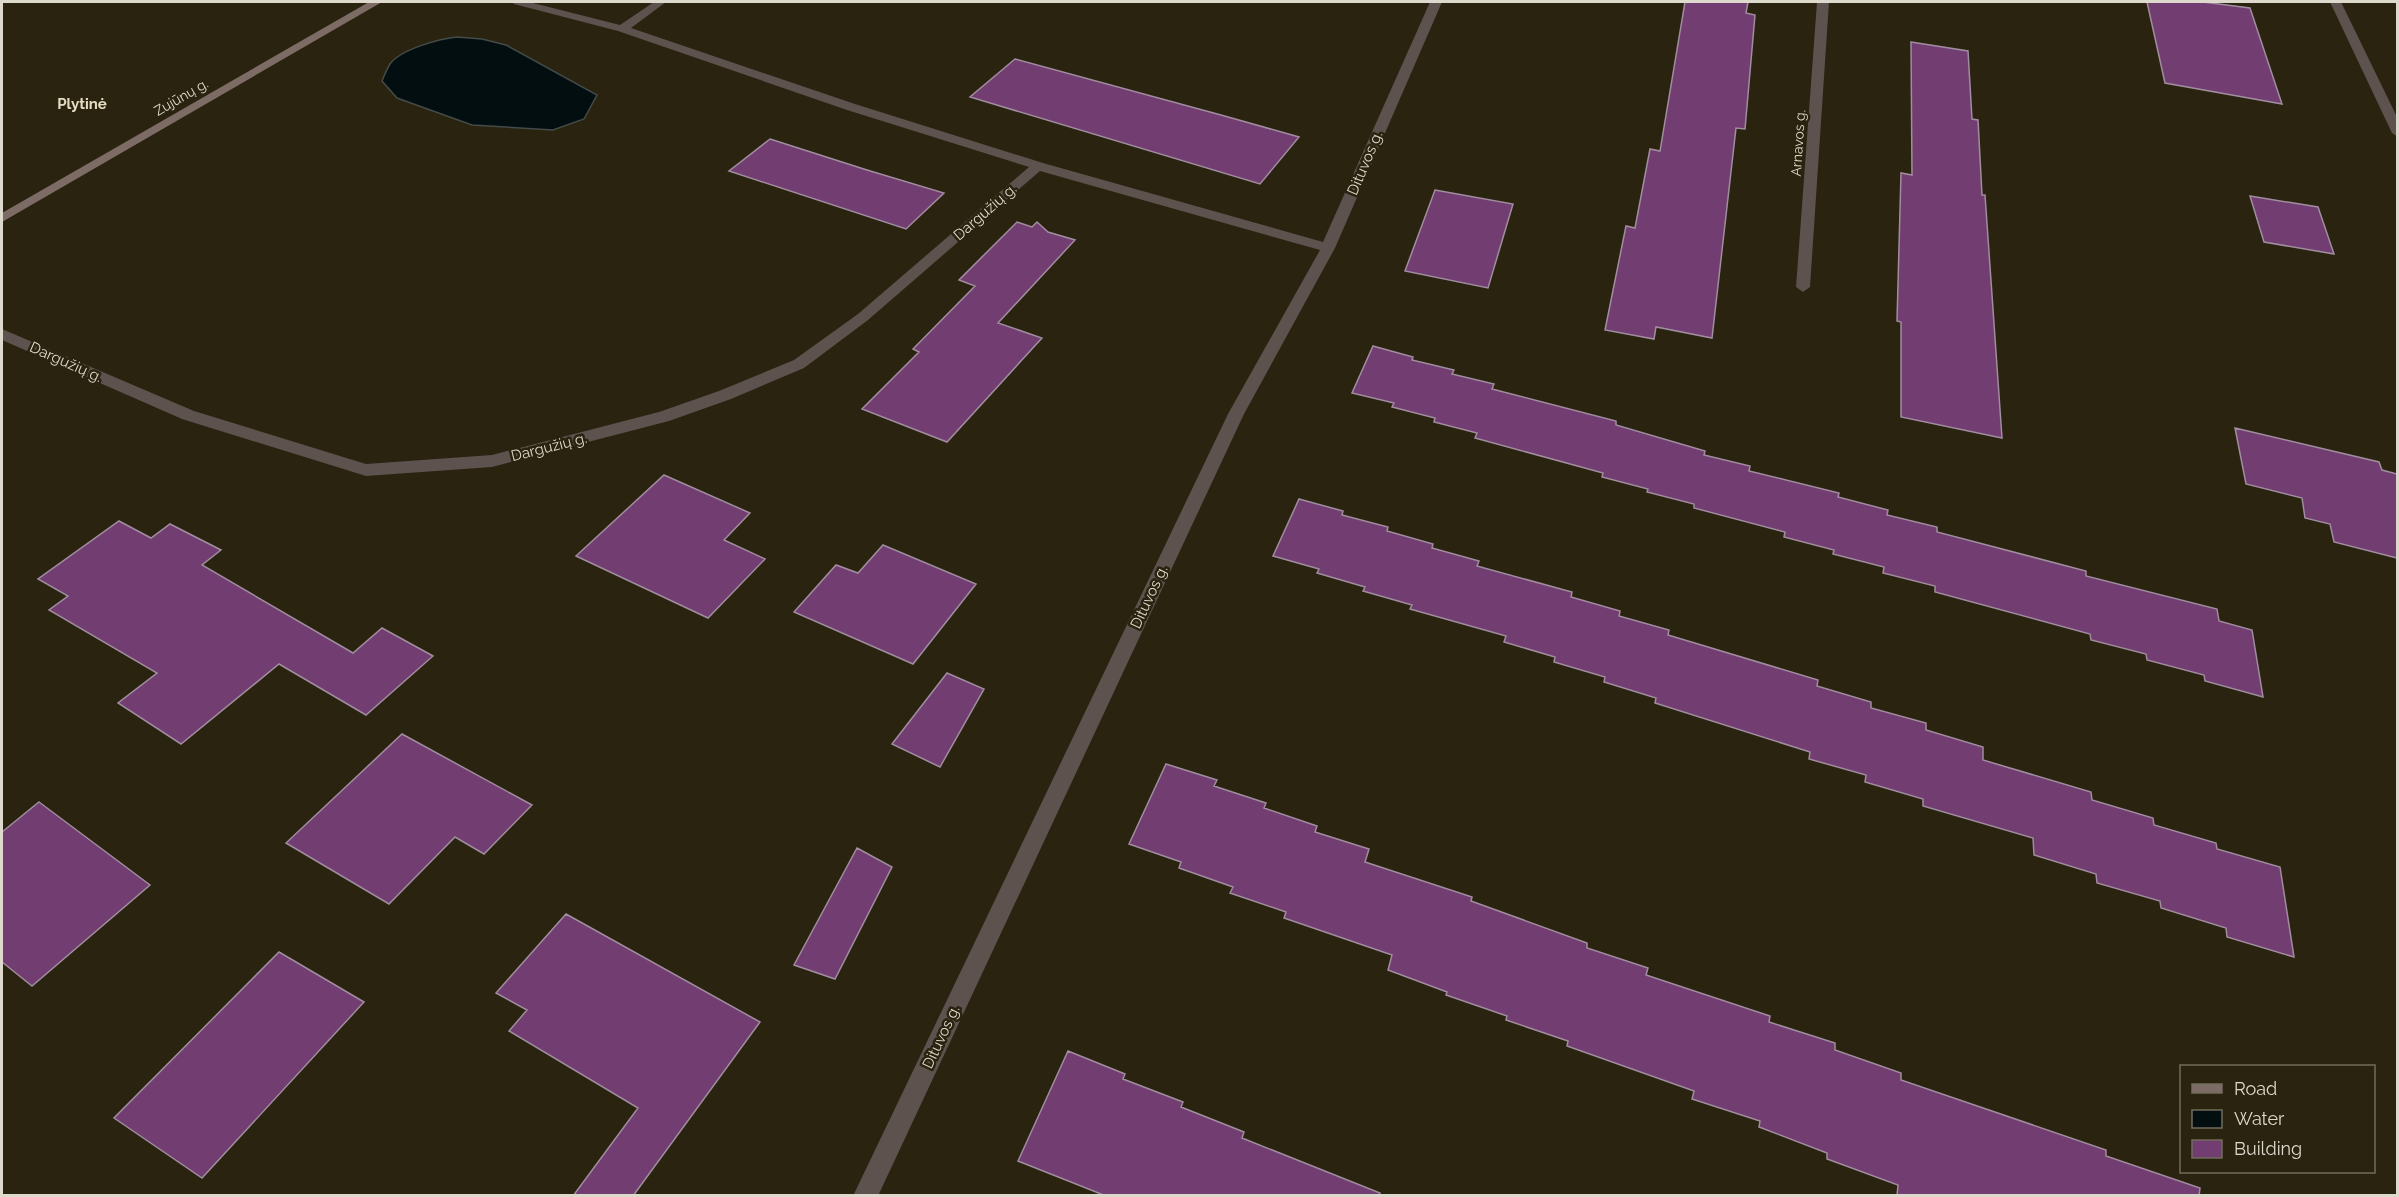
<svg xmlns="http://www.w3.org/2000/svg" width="2399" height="1197" font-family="Raleway,sans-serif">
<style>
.water{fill:#020e10;stroke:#444b49;stroke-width:1.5}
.building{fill:#723d71;stroke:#a08d9f;stroke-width:1.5}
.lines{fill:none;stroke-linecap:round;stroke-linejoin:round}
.street{fill:#5d524e;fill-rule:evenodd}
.secondary{fill:#7d6c66;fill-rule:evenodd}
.labels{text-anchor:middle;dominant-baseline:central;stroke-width:5;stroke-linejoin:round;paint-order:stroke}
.far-street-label{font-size:14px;fill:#ded9cd;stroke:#2a230f}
.far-quarter-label{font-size:15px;font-weight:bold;fill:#e5dbc2;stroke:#2a230f}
.street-label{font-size:15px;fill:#ded9cd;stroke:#2a230f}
</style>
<rect width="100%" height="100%" fill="#2a230f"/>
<!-- water -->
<path class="water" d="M 457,37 L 482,39 L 506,45 L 597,95 L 584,119 L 553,130 L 472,125 L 397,98 L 382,81 C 384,76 387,69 390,64 C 401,49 439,39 457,37 Z"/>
<!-- building -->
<path class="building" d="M 1685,2 L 1748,2 L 1746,13 L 1755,15 L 1745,129 L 1736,128 L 1712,338 L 1656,327 L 1654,339 L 1605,330 L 1626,226 L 1635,228 L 1650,149 L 1660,151 Z
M 2147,2 L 2203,2 L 2250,8 L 2282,104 L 2165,83 Z
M 1911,42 L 1968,51 L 1972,119 L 1978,120 L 1982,195 L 1985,195 L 2002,438 L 1901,417 L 1901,322 L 1897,321 L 1901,173 L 1912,175 Z
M 1015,59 L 1221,115 L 1299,137 L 1260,184 L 970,97 Z
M 770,139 L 867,170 L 944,193 L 906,229 L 729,171 Z
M 1435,190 L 1513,204 L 1488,288 L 1405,271 Z
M 2250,196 L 2318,207 L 2334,254 L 2264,242 Z
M 1017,222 L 1032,227 L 1037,222 L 1048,232 L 1075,240 L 998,323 L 1042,338 L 947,442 L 862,409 L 919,352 L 913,349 L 975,286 L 959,280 Z
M 1373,346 L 1413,357 L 1412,360 L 1454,370 L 1452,374 L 1494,384 L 1492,389 L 1616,421 L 1616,425 L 1705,451 L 1704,455 L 1750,466 L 1749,471 L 1839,493 L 1838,497 L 1888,510 L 1887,515 L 1937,527 L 1937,532 L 2086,571 L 2086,576 L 2217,609 L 2219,621 L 2252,630 L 2263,697 L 2205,681 L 2204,675 L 2147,660 L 2146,654 L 2091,640 L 2090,634 L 1935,592 L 1935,586 L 1883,573 L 1884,567 L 1833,554 L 1834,550 L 1784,537 L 1785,532 L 1694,508 L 1694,504 L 1647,492 L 1648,489 L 1602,477 L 1603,473 L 1475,438 L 1477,433 L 1434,422 L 1435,418 L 1392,407 L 1394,403 L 1352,393 Z
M 2235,428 L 2379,462 L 2382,470 L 2397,474 L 2397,558 L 2334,542 L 2330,524 L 2305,518 L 2302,498 L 2246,484 Z
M 664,475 L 750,513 L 724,540 L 765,559 L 708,618 L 576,556 Z
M 1299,499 L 1343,511 L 1342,515 L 1388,527 L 1387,531 L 1433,544 L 1432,548 L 1479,561 L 1477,566 L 1572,592 L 1571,597 L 1620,611 L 1619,616 L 1669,630 L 1668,635 L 1818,680 L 1817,686 L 1871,702 L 1871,708 L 1926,723 L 1926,730 L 1983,747 L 1983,760 L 2091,792 L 2092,800 L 2153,818 L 2154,825 L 2216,843 L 2217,849 L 2280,867 L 2294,957 L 2227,937 L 2226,928 L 2161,908 L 2160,901 L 2097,883 L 2096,874 L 2034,855 L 2033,838 L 1923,806 L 1923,799 L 1865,782 L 1866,775 L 1809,759 L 1810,752 L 1655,703 L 1656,698 L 1604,682 L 1605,677 L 1554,662 L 1555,657 L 1504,642 L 1506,636 L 1410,609 L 1412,605 L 1363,591 L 1365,587 L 1317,573 L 1319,569 L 1273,556 Z
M 119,521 L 151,538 L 170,524 L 221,550 L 202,565 L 353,653 L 382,628 L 433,656 L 366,715 L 279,664 L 181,744 L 118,703 L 157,673 L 49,610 L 68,596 L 38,579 Z
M 883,545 L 976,584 L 913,664 L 794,612 L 836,565 L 858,573 Z
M 947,673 L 984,689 L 940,767 L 892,744 Z
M 402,734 L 532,805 L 484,854 L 455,837 L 389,904 L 286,843 Z
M 1166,764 L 1217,780 L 1214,786 L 1266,803 L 1264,808 L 1317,826 L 1315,832 L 1369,849 L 1365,862 L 1472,897 L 1471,901 L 1587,943 L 1587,948 L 1648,968 L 1646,975 L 1770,1016 L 1769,1022 L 1835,1043 L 1835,1050 L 1901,1073 L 1901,1080 L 2106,1150 L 2106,1156 L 2200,1188 L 2199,1196 L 1897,1196 L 1898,1185 L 1827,1159 L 1827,1153 L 1759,1127 L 1760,1121 L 1692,1099 L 1694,1091 L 1567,1046 L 1568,1041 L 1506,1020 L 1507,1016 L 1446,995 L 1447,992 L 1388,970 L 1392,955 L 1284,918 L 1286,912 L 1230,893 L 1233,887 L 1179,868 L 1181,862 L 1129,844 Z
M 39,802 L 150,885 L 32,986 L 2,962 L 2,832 Z
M 857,848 L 892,867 L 835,979 L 794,965 Z
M 566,914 L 760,1022 L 633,1196 L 573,1196 L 638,1108 L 509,1031 L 527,1010 L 496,993 Z
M 279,952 L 364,1002 L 202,1178 L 114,1118 Z
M 1068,1051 L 1125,1074 L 1123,1079 L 1183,1102 L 1181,1107 L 1244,1132 L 1242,1138 L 1380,1193 L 1380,1196 L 1106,1196 L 1018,1161 Z"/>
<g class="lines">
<!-- street -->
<path class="street" d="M 512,2 L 529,2 L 620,25 L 654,2 L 666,2 L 631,28 L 855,104 L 1043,163 L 1323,242 L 1430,2 L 1442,2 L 1335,248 L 1244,414 L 878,1196 L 853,1196 L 1228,414 L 1320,250 L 1040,171 L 868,320 L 804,368 L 731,399 L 669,421 L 492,467 L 366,476 L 182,419 L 2,340 L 2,329 L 194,411 L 366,464 L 492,455 L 659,412 L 719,391 L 794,360 L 858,314 L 1029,167 L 847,110 L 618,31 L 514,4 Z
M 1817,2 L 1829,2 L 1810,287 L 1803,292 L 1796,287 Z
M 2330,2 L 2341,2 L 2398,119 L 2398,137 L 2392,133 Z"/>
<!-- secondary -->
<path class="secondary" d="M 369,2 L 382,2 L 2,222 L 2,213 Z"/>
</g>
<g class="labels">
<!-- far-street labels -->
<g class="far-street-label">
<text transform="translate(181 97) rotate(-30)">Zujūnų g.</text>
<text transform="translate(1798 143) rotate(-86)">Arnavos g.</text>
</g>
<!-- far-quarter labels -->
<g class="far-quarter-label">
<text x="82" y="104">Plytinė</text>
</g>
<!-- street labels -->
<g class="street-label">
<text transform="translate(1365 163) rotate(-67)">Dituvos g.</text>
<text transform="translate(985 212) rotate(-41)">Dargužių g.</text>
<text transform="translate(66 362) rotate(24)">Dargužių g.</text>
<text transform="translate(549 447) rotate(-14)">Dargužių g.</text>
<text transform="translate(1149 597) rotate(-65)">Dituvos g.</text>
<text transform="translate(941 1037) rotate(-65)">Dituvos g.</text>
</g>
</g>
<!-- border -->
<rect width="2399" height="1197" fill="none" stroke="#ded9cd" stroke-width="6"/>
<!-- legend -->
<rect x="2180" y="1065" width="195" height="108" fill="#2a230f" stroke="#726c5b" stroke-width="1.5"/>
<rect x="2192" y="1084" width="30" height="9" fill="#7d6c66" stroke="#726c5b" stroke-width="1.5"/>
<text x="2234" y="1095" font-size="18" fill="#ded9cd">Road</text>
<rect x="2192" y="1110" width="30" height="18" fill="#020e10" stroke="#726c5b" stroke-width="1.5"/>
<text x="2234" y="1125" font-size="18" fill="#ded9cd">Water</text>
<rect x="2192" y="1140" width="30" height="18" fill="#723d71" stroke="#726c5b" stroke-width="1.5"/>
<text x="2234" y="1155" font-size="18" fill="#ded9cd">Building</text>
</svg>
